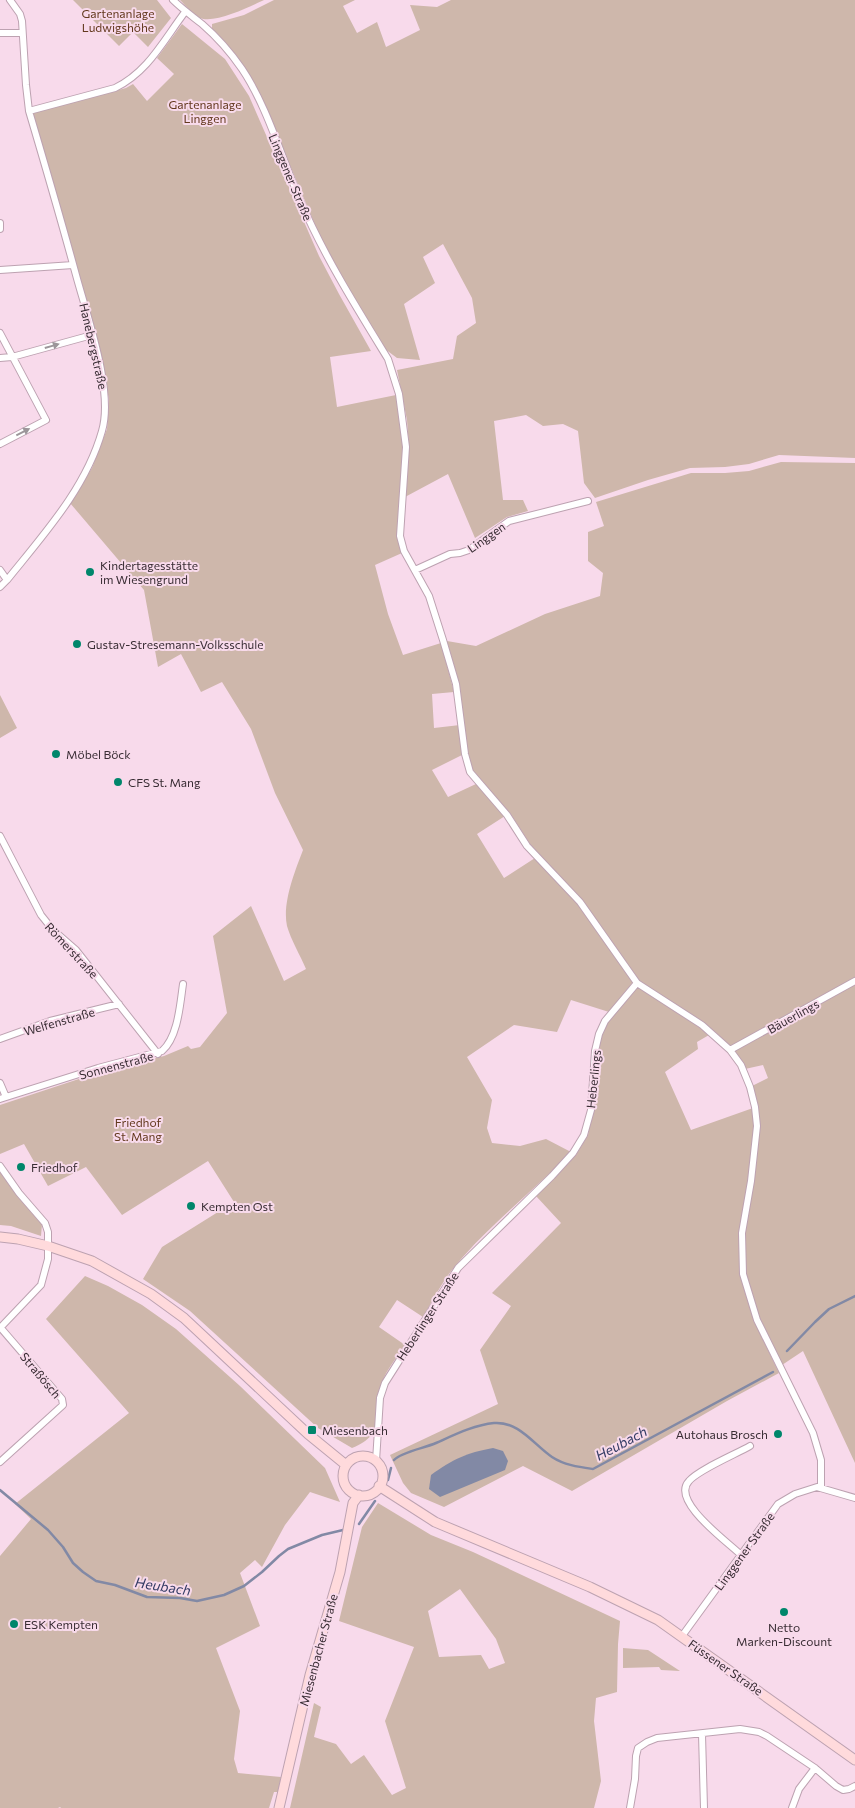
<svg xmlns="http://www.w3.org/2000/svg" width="855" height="1808" font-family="Commissioner,sans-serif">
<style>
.green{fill:#ceb7ab;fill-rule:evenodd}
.water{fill:#8289a5}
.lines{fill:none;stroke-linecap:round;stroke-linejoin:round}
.stream{stroke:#8289a5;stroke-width:2.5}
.street-casing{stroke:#bda2b1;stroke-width:8}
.secondary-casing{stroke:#bda2b1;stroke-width:11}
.street{stroke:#fff;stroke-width:6}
.secondary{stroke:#ffdadc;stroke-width:9}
.oneway{fill:#9c969a}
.poi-dot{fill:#00866b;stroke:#f8daeb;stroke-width:2}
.labels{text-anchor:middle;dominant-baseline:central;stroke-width:4;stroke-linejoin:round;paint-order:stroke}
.park-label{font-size:12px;fill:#63391e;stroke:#f8daeb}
.street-label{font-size:12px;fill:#392d34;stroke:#f8daeb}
.poi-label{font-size:12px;fill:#392d34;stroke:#f8daeb;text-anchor:start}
.water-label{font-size:14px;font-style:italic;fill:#333b64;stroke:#f8daeb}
</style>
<rect width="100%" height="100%" fill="#f8daeb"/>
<!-- green -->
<path class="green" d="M 73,0 L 157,0 L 171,18 L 148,47 L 133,32 L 119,46 Z
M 180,0 L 264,0 C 251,6 215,24 200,18 C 193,15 186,6 180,0 Z
M 274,0 L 355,0 L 343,6 L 357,33 L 377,22 L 386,47 L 420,30 L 410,5 L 437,7 L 451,0 L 855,0 L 855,458 L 779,455 L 749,464 L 725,467 L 690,468 L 648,480 L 595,498 L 584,483 L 578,431 L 563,424 L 543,426 L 526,415 L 494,421 L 503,500 L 523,500 L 528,511 L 507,517 L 475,538 L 448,474 L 405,497 L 409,447 L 407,420 L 397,370 L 453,359 L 457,336 L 476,323 L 472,298 L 443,244 L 423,257 L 435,283 L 404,304 L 420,360 L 397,358 L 385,349 L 353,297 L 319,234 L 258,90 L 246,69 L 212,30 L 212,24 L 244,15 Z
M 182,24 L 225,59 L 249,96 L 319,256 L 339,294 L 371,351 L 330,357 L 337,407 L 396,395 L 403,446 L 397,536 L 402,553 L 375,565 L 388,614 L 403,655 L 441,643 L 454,692 L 432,694 L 434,728 L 460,725 L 462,755 L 432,770 L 448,797 L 476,784 L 505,816 L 477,834 L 504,878 L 535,858 L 578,903 L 633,982 L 609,1012 L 571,1000 L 557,1032 L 514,1025 L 467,1057 L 492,1100 L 487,1128 L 492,1143 L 520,1146 L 546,1139 L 571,1152 C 534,1191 490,1224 456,1265 C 443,1280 433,1300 423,1317 L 397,1300 L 379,1327 L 405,1345 C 398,1356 387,1369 382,1382 C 372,1410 389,1434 352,1448 L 318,1428 L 190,1311 L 143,1279 L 162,1247 L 234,1202 L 208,1161 L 122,1215 L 86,1167 L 48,1186 L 24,1144 L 0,1154 L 0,1105 L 94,1074 L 164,1056 L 188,1046 L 191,1049 L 200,1047 L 227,1013 L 213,936 L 251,906 L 284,981 L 306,969 C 300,955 291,940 287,926 C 282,903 295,871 303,850 L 275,793 L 251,729 L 222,682 L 201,692 L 181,654 L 158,667 L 144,590 L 70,503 L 92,468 L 107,429 L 109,400 L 100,350 L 33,113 L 126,88 L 133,84 L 147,101 L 174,74 L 157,58 Z
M 781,462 L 855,463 L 855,979 L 731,1047 L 639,982 L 581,900 L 530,844 L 510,813 L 472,770 L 467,753 L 459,683 L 447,641 L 476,646 L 545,614 L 600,596 L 603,573 L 588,561 L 588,532 L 604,526 L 596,502 L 691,473 L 725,473 L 749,471 Z
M 0,695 L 17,728 L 0,738 Z
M 855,984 L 855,1463 L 803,1351 L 782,1365 L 760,1319 L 745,1273 L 745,1233 L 754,1181 L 759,1126 L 752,1086 L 768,1078 L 763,1065 L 745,1069 L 734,1051 Z
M 637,986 L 682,1014 L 709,1035 L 697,1042 L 698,1049 L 665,1072 L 691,1130 L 753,1108 C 758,1150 745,1190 740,1232 C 734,1283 758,1329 779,1373 L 727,1401 L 572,1491 L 523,1466 L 444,1507 L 411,1493 L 403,1483 L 390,1455 L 498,1404 L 480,1350 L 511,1306 L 492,1293 L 561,1223 L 536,1196 L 576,1155 L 588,1135 L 592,1111 L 596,1052 L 607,1021 Z
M 0,1171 L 42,1224 L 41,1236 L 11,1226 L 0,1225 Z
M 85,1276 L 108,1286 L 142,1305 L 176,1329 L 240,1386 L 325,1468 L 340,1502 L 310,1492 L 285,1525 L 262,1567 L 255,1560 L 240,1573 L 260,1626 L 216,1648 L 240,1711 L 234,1759 L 238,1773 L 281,1777 L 278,1792 L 274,1792 L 269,1808 L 61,1808 L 60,1807 L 58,1808 L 0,1808 L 0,1556 L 31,1519 L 15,1504 L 129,1413 L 46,1319 Z
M 378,1503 L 431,1535 L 473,1552 L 620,1621 L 618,1644 L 617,1692 L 596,1698 L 594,1721 L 601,1781 L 594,1808 L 290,1808 L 314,1703 L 321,1707 L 314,1737 L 336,1744 L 351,1764 L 364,1755 L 392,1795 L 406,1788 L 385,1721 L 414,1647 L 339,1621 L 362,1527 ZM 460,1589 L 496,1639 L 505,1663 L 489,1669 L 481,1655 L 439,1657 L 428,1611 Z
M 623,1648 L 648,1650 L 680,1671 L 661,1670 L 659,1667 L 623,1668 Z"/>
<!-- water -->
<path class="water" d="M 493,1448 L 503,1451 L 508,1461 L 505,1470 L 440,1497 L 429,1489 L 431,1475 C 453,1459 466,1453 493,1448 Z"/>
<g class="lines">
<!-- stream -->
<path class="stream" d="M 787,1351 L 815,1322 L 829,1309 L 855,1296
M 394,1460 C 401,1452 425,1448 436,1443 C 454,1435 474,1425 494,1423 C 519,1421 534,1445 552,1457 C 564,1465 579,1467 593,1469 L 773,1372
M 388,1480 L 391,1468
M 0,1490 L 48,1530 L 63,1547 L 73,1563 L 83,1572 L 96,1581 L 115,1585 L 147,1597 L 180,1598 L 197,1601 L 224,1595 L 244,1586 L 262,1572 L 279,1556 L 288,1549 L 322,1535 L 343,1530
M 359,1524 L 375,1501"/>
<!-- street casing -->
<g class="street-casing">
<path id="street" d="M 173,0 C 182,9 192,16 202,24 C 217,37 231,53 242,69 C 267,106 282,159 300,200 C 324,256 356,307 388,359 L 399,394 L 406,447 L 400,536 L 404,551 L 429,596 L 443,640 L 456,684 L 465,754 L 470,772 L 507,815 L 527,846 L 580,902 L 637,983 L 702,1025 L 730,1050 L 741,1065 L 750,1087 L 755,1107 L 757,1126 L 751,1181 L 742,1233 L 743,1274 L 757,1320 L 813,1433 L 821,1460 L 821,1487
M 0,33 L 21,33
M 29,111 L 115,88 C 148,72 163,41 185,12
M 0,223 L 0,229
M 0,270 L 73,265
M 0,333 L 46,420 L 0,444
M 0,358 L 12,357 L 92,335
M 0,570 L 7,580
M 415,570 L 450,554 L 460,553 L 469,550 L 509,521 L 588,501
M 0,587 L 7,580 C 44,534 86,488 102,431 C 114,391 87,316 76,275 C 61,220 45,165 29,111 L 26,85 L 22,21 L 20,14 L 10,0
M 0,836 L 41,915 L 53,930 L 76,950 L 158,1054
M 0,1039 L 50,1021 L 119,1004
M 730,1050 L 855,981
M 0,1083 L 6,1097
M 0,1099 L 98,1068 L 162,1051 C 178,1037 180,1005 183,984
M 0,1166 L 19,1193 L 45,1223 L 48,1232 L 48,1259 L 41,1285 L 0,1328
M 376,1461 L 380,1398 L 385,1383 L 458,1268 L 552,1176 L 573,1153 L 584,1135 L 591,1110 L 595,1051 L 599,1034 L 605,1021 L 637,983
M 0,1462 L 63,1405 L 62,1399 L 0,1327
M 741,1555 C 728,1542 670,1501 689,1481 C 698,1470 736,1454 750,1446
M 682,1636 L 778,1504 L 795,1494 L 817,1487 L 855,1498
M 702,1734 L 704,1808
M 630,1808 L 635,1779 L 636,1756 L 638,1748 L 647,1742 L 657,1738 L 740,1729 L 759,1732 L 767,1736 L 815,1768 L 836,1786 L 843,1790 L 849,1789 L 855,1786
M 792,1808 L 799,1789 L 815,1768"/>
</g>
<!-- secondary casing -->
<g class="secondary-casing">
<path id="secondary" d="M 0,1237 L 18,1239 L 48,1246 L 92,1261 L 151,1294 L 184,1318 L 308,1434 L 346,1465
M343 1476a20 20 0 1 1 40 0a20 20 0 1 1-40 0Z
M 379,1486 L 435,1522 L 590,1587 L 658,1620 L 855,1760
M 279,1808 L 310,1675 L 340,1572 L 353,1503 L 359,1495"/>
</g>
<!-- street -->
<use href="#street" class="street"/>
<!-- secondary -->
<use href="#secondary" class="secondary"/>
</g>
<!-- one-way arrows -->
<defs><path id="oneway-solid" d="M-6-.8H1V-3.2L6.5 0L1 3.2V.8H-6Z" transform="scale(1.25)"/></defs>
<g class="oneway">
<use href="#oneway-solid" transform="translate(52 346) rotate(-16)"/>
<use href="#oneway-solid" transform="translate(23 432) rotate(-27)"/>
</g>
<!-- markers -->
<g class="poi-dot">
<circle cx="90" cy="572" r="5"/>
<circle cx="77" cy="644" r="5"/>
<circle cx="56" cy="754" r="5"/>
<circle cx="118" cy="782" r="5"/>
<circle cx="21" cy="1167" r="5"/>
<circle cx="191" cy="1206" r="5"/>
<rect x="307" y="1425" width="10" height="10" rx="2.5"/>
<circle cx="778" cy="1434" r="5"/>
<circle cx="784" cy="1612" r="5"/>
<circle cx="14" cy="1624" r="5"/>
</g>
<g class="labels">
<!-- park labels -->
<g class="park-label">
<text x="118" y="13">Gartenanlage<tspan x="118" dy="14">Ludwigshöhe</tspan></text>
<text x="205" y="104">Gartenanlage<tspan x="205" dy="14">Linggen</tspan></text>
<text x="138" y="1122">Friedhof<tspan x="138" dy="14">St. Mang</tspan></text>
</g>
<!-- street labels -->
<g class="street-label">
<text transform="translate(291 177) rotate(67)">Linggener Straße</text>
<text transform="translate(94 346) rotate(77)">Hanebergstraße</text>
<text transform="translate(486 537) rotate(-35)">Linggen</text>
<text transform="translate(72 950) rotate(47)">Römerstraße</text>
<text transform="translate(793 1016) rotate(-29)">Bäuerlings</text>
<text transform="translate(59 1021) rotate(-16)">Welfenstraße</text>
<text transform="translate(116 1065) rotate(-15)">Sonnenstraße</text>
<text transform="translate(593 1079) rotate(-84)">Heberlings</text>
<text transform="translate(427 1316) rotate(-57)">Heberlinger Straße</text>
<text transform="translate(41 1375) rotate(50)">Straßösch</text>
<text transform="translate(744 1551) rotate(-54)">Linggener Straße</text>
<text transform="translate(318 1650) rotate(-75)">Miesenbacher Straße</text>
<text transform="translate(726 1667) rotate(35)">Füssener Straße</text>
</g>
<!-- poi labels -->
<g class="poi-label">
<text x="100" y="565">Kindertagesstätte<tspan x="100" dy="14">im Wiesengrund</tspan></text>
<text x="87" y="644">Gustav-Stresemann-Volksschule</text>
<text x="66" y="754">Möbel Böck</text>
<text x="128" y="782">CFS St. Mang</text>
<text x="31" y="1167">Friedhof</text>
<text x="201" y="1206">Kempten Ost</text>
<text x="322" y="1430">Miesenbach</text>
<text x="768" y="1434" text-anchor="end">Autohaus Brosch</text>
<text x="24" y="1624">ESK Kempten</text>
<text x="784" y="1627" text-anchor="middle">Netto<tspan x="784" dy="14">Marken-Discount</tspan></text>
</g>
<!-- water labels -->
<g class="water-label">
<text transform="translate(621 1443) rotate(-28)">Heubach</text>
<text transform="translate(163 1586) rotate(9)">Heubach</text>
</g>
</g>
</svg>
